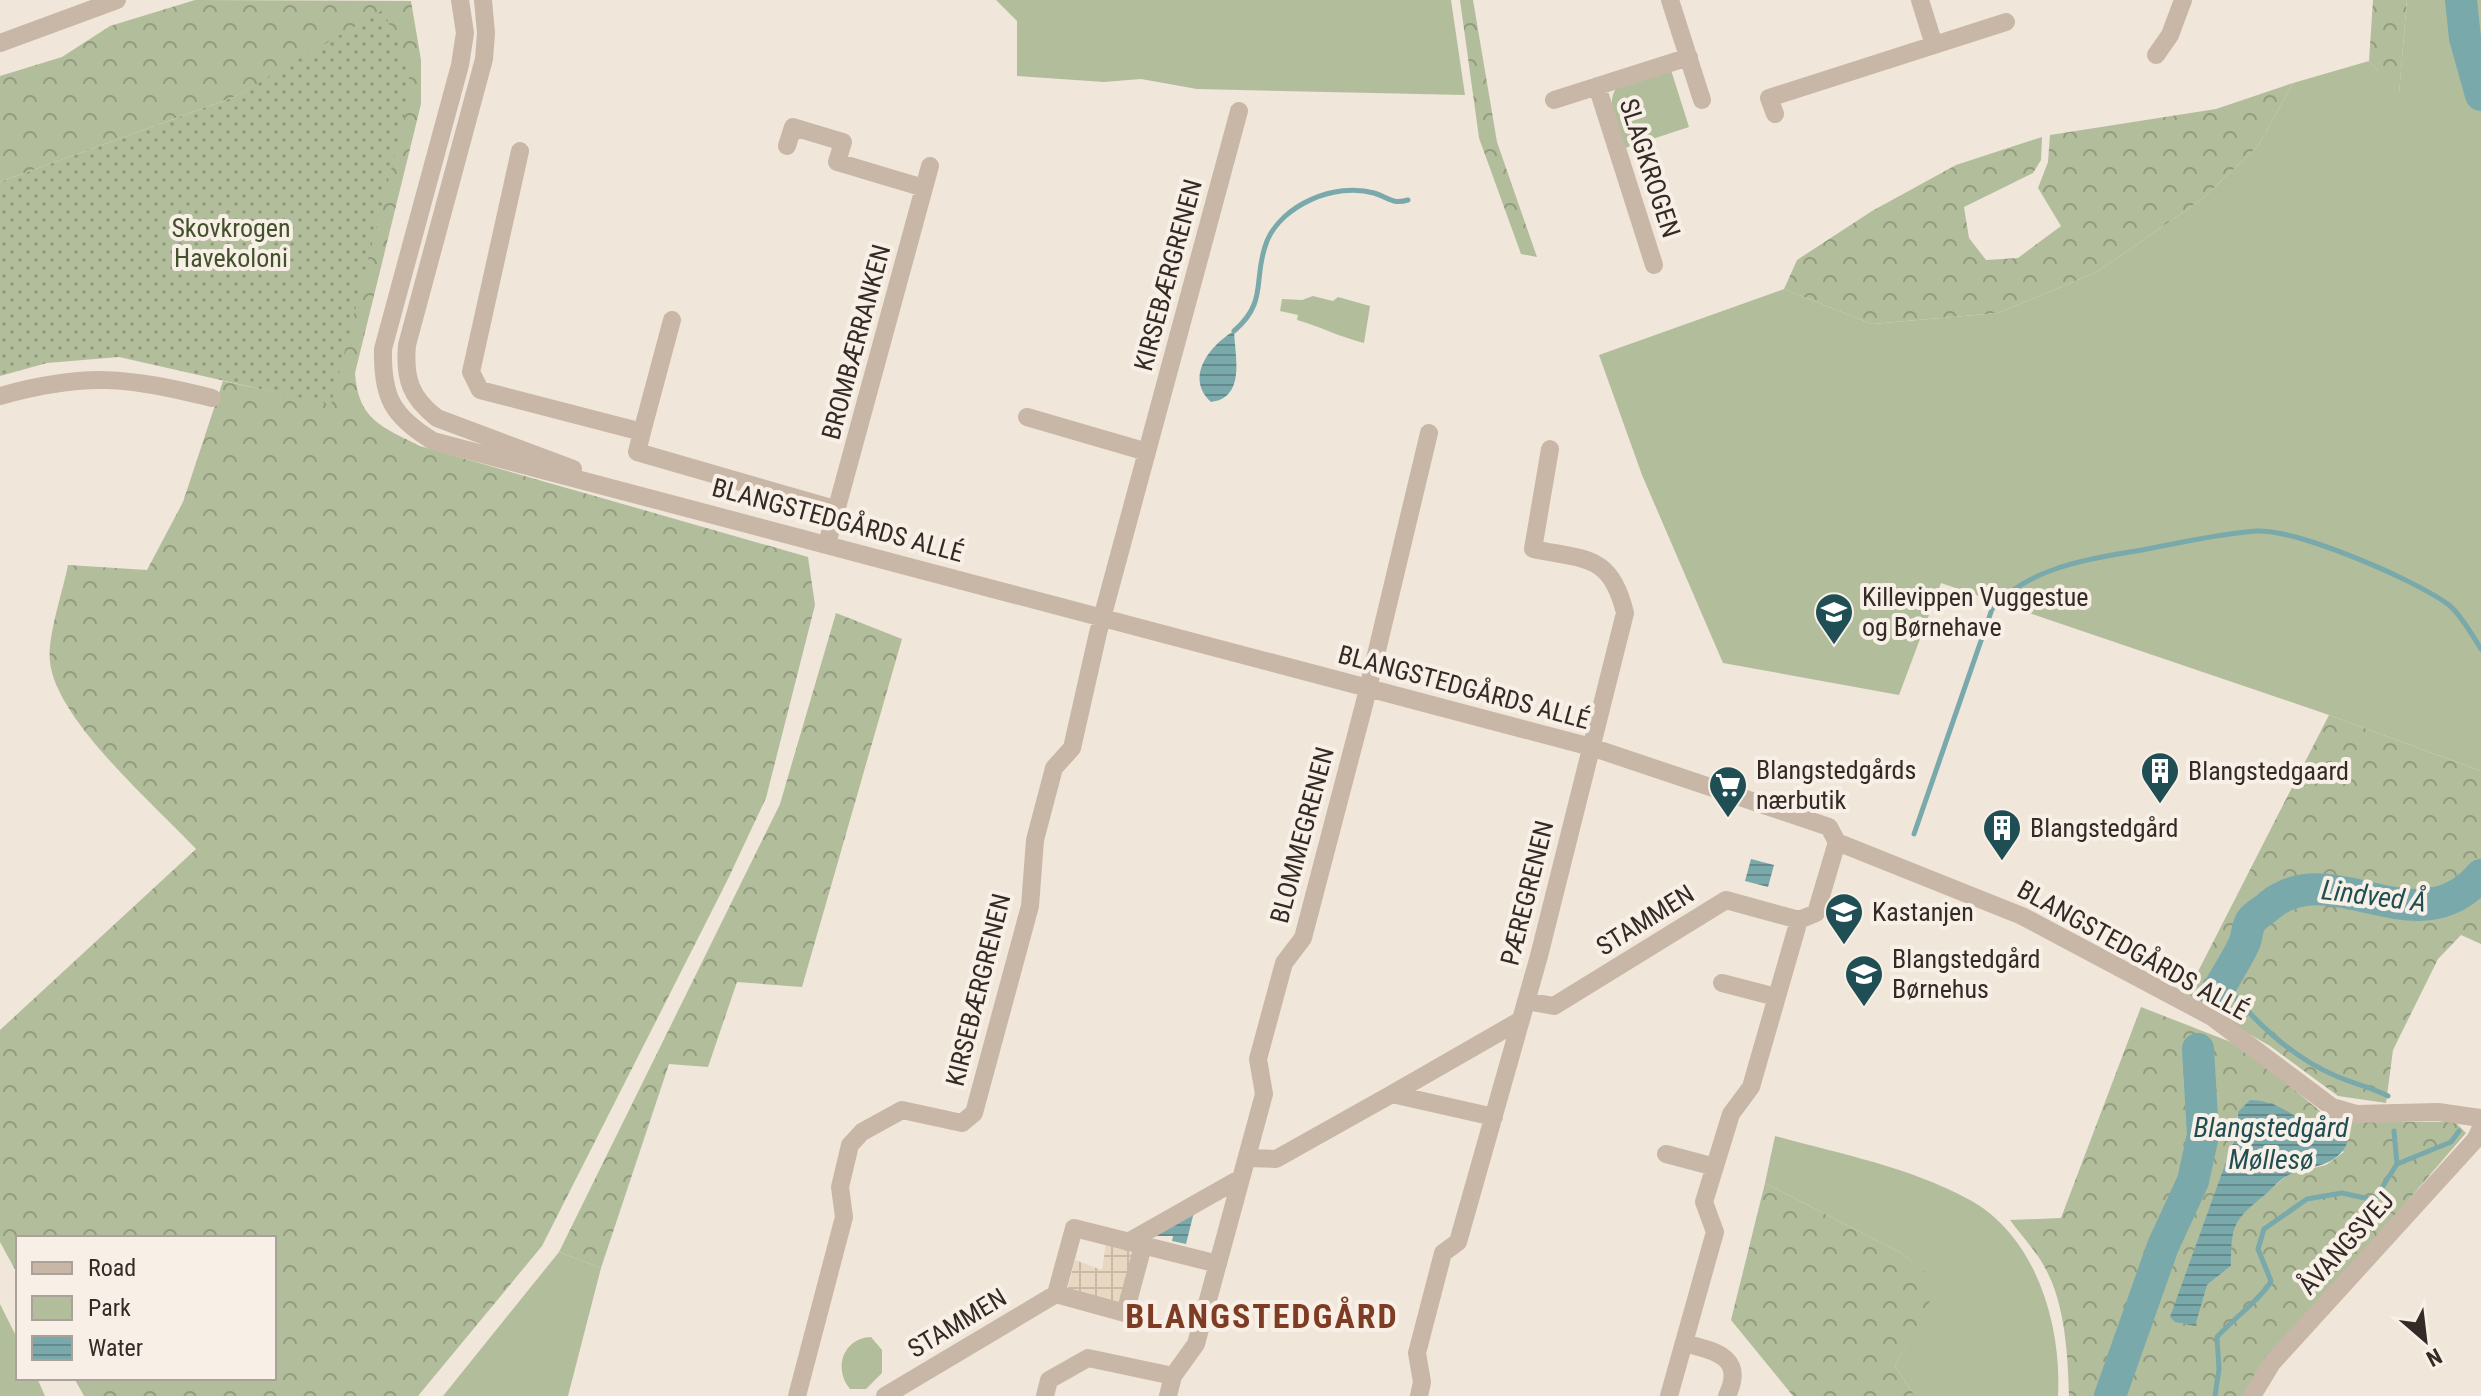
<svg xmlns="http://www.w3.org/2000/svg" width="2481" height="1396" font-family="'Roboto Condensed',sans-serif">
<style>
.green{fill:#b2be9b}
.forest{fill:url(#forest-crowns);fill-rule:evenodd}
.garden{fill:url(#garden-dots)}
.plaza{fill:url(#plaza-grid)}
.water{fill:url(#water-rules)}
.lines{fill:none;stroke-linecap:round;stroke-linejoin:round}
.stream{stroke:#7aa9ac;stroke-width:5}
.river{stroke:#7aa9ac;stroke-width:32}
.minor{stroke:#c8b7a7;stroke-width:18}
.labels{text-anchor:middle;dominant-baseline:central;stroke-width:8;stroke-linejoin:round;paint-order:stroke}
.street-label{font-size:26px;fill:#342b27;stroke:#f8f0e6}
.park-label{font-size:26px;fill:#43512c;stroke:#f8f0e6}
.poi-label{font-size:26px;fill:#342b27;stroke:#f8f0e6;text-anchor:start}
.water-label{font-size:28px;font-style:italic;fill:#1f4f54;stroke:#f8f0e6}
.district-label{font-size:34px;font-weight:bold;letter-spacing:2px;fill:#7f3c24;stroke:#f8f0e6}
</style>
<defs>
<pattern id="forest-crowns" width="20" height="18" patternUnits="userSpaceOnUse" patternTransform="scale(2)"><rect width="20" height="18" fill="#b2be9b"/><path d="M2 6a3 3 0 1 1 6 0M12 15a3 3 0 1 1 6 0" fill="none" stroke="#929b7e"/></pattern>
<pattern id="garden-dots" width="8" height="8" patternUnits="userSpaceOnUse" patternTransform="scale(2)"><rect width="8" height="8" fill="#b2be9b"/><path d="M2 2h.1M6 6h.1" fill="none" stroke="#929b7e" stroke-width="1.8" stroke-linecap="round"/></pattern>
<pattern id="plaza-grid" width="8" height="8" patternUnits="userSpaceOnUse" patternTransform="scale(2)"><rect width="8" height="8" fill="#e8d8c2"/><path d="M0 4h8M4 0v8" fill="none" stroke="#c8baa7"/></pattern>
<pattern id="water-rules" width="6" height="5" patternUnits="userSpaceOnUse" patternTransform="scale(2)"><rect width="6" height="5" fill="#7aa9ac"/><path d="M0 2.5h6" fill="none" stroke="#658a8c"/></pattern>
</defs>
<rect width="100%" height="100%" fill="#f0e6da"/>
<!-- green -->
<path class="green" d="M 996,0 L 1451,0 L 1465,95 L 1197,89 L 1141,79 L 1104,82 L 1017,76 L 1017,21 Z
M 2407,0 L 2481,0 L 2481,771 L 2329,715 L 1941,583 L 1899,695 L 1723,663 L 1642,475 L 1599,355 L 1784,289 L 1872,324 L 1998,313 L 2097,272 L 2202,199 L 2258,146 L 2293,83 L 2369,61 L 2399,93 Z
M 1671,70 L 1689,127 L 1625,148 C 1619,128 1604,104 1617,87 Z
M 1313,296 L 1333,301 L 1338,297 L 1370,306 L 1364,343 C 1339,337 1322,327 1297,320 L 1298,315 L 1280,311 L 1282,299 L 1302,300 Z
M 1775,1136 C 1840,1154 1909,1167 1968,1199 C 2036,1235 2062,1325 2058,1396 L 1915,1396 L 1895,1366 L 1938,1284 L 1903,1254 L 1765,1183 Z
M 559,1252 L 601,1268 L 568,1396 L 443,1396 Z
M 0,1304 L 18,1340 L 18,1378 L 37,1378 L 45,1396 L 0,1396 Z
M 871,1337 L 882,1350 L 882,1373 L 866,1389 L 850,1389 C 833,1369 843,1338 871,1337 Z"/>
<!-- forest -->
<path class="forest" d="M 195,0 L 411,1 L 421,60 L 421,104 L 355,373 C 358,420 382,427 420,446 L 808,557 L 815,605 L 766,798 L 727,881 L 542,1246 L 418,1396 L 84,1396 L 74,1378 L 274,1378 L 274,1238 L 18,1238 L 18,1275 L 0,1242 L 0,1030 L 196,849 C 155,805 56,720 50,662 C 47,637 63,591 68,565 L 147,570 L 183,502 L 223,381 L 331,404 L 281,71 L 234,97 L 0,182 L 0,76 L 62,57 L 110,26 Z
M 1460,0 L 1473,0 L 1497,142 L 1537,257 L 1521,254 L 1479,138 Z
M 2373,0 L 2407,0 L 2399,94 L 2369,61 Z
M 2293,83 L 2258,146 L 2202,199 L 2097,272 L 1998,313 L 1872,324 L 1784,289 L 1797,260 L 1872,211 L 1956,165 L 2042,137 L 2041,160 L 2033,173 L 1964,207 L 1969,238 L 1986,260 L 2018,258 L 2061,226 L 2038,188 L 2048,162 L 2050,135 L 2216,109 Z
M 836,613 L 902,639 L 802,987 L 737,982 L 708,1067 L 669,1064 L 601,1268 L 559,1252 L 780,804 Z
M 2329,715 L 2481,771 L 2481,944 L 2461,935 L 2438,959 L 2393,1050 L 2386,1103 L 2338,1096 L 2270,1046 L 2185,997 Z
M 2141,1007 L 2241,1046 L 2325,1115 L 2368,1122 L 2455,1122 L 2466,1133 L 2268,1363 L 2248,1396 L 2069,1396 C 2068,1355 2065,1302 2044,1266 C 2035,1250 2021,1235 2010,1220 L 2061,1218 ZM 2238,1112 L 2308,1127 L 2344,1152 L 2326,1165 L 2289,1174 L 2236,1218 L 2231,1234 L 2231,1266 L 2207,1285 Z
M 1765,1183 L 1903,1254 L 1939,1284 L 1895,1366 L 1915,1396 L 1793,1396 L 1731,1320 Z"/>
<!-- garden -->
<path class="garden" d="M 383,10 L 410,70 L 404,119 L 331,405 L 119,357 L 47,363 L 0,376 L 0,182 L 234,97 Z"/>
<!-- plaza -->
<path class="plaza" d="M 1106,1242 L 1137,1251 L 1123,1306 L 1067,1291 L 1075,1260 L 1102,1270 Z"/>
<!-- water -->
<path class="water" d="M 1234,331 C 1235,357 1246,397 1211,402 C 1184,378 1210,345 1234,331 Z
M 1751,859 L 1774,865 L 1768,887 L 1745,881 Z
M 2250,1100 C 2292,1101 2305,1135 2348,1141 C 2338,1167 2313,1165 2291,1174 C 2282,1177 2274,1187 2267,1193 C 2234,1220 2231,1223 2231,1266 L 2207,1285 L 2195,1326 L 2175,1322 L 2170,1317 L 2236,1134 L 2238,1112 Z
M 1194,1212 L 1186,1244 L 1172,1241 L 1173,1236 L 1154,1236 Z"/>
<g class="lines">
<!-- stream -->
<path class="stream" d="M 1234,331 C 1269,301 1252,278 1267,241 C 1282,205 1335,182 1374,193 C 1388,197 1392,205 1408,200
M 1914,834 L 1992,609 C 2027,569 2085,559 2136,551 C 2175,544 2216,534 2256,531 C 2297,529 2416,580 2449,605 C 2462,616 2472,635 2481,649
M 2222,980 C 2251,1019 2291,1057 2336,1076 C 2354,1084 2371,1087 2388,1096
M 2397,1164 L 2451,1142 L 2459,1131
M 2215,1396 L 2219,1369 L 2217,1337 C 2231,1321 2264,1296 2271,1281 L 2258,1249 L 2264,1229 L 2307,1199 L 2342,1193 L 2374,1200 L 2397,1164 L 2394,1131"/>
<!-- river -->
<path class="river" d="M 2461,0 L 2465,38 L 2481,95
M 2214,998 C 2223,980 2235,963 2244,944 C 2247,937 2247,927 2251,921 C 2255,915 2265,910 2270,905 C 2333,854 2417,950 2481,875
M 2110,1396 L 2163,1246 L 2193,1181 L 2203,1135 L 2198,1049"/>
<!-- minor -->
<path class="minor" d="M 460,0 L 465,33 L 460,65 L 383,349 C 382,397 392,416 433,441 L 1591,747 L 1829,827 L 1837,842 L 2022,916 L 2212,1017 L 2332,1107 L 2356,1114 L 2438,1112 L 2481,1118
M 483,0 L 486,33 L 484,59 L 407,345 C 404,379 411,398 437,418 L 573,469
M 1670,0 L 1702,100
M 1920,0 L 1934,45
M 0,43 L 117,0
M 2156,55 L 2170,35 L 2183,0
M 1597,86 L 1654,265
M 1554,100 L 1689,57
M 1775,114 L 1769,98 L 2006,22
M 787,146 L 793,127 L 843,142 L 837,162 L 924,188
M 520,151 L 471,372 L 480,390 L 642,432 L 637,452 L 838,510
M 0,396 C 86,372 126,377 212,398
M 1027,417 L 1147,452
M 642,432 L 672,320
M 827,544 L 930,166
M 1722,983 L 1776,997
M 1526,1001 L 1554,1006 L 1726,900 L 1799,920 L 1816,913 L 1837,842
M 1392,1094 L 1521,1020
M 1666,1154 L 1715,1167
M 1247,1158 L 1276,1159 L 1392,1094 L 1494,1117
M 1128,1242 L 1241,1178
M 1056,1294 L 1125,1313 L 1143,1246
M 1684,1343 C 1714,1351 1746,1356 1727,1396
M 797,1396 L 844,1217 L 840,1187 L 850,1145 L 862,1132 L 902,1110 L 962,1123 L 974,1113 L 1030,906 L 1035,840 L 1054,768 L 1072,748 L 1098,633 L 1239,111
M 885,1396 L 1056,1294 L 1074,1228 L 1218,1264
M 1045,1396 L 1049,1380 L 1088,1358 L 1173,1376
M 1168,1396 L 1173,1376 L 1196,1344 L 1264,1094 L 1258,1059 L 1284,963 L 1303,938 L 1364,705 L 1429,433
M 1419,1396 L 1422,1382 L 1417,1353 L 1443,1253 L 1458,1242 L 1539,956 L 1625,613 C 1611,554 1586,560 1533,549 L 1550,449
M 1669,1396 L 1715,1232 L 1704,1202 L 1731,1114 L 1751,1087 L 1799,920
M 2252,1396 L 2272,1363 L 2475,1140 L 2481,1128"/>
</g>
<!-- icons -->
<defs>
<g id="school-pin" transform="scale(2)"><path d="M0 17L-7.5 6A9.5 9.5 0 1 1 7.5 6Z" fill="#1f4f54" stroke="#f8f0e6"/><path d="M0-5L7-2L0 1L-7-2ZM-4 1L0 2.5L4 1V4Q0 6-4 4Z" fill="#fff"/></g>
<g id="building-pin" transform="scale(2)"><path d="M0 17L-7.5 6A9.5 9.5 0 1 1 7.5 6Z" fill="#1f4f54" stroke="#f8f0e6"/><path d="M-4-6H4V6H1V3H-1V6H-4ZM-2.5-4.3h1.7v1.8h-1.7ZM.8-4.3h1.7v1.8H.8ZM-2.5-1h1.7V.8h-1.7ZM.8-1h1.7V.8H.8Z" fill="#fff"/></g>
<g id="supermarket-pin" transform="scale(2)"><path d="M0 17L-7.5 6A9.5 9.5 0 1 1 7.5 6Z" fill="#1f4f54" stroke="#f8f0e6"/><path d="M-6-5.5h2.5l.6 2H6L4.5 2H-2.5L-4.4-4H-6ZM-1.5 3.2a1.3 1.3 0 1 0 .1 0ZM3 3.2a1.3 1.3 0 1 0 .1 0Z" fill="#fff"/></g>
</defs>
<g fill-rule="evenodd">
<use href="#school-pin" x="1834" y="612"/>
<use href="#building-pin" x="2160" y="771"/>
<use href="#supermarket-pin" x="1728" y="785"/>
<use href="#building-pin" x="2002" y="828"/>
<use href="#school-pin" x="1844" y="912"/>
<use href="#school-pin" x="1864" y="974"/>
</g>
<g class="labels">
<!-- street labels -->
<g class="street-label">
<text transform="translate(1650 168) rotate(72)">SLAGKROGEN</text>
<text transform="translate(1168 275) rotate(-75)">KIRSEBÆRGRENEN</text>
<text transform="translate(856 342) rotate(-75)">BROMBÆRRANKEN</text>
<text transform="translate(838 520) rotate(15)">BLANGSTEDGÅRDS ALLÉ</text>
<text transform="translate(1464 687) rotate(15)">BLANGSTEDGÅRDS ALLÉ</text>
<text transform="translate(1302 835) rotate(-75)">BLOMMEGRENEN</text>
<text transform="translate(1527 893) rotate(-76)">PÆREGRENEN</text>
<text transform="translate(1645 920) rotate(-32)">STAMMEN</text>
<text transform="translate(2133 950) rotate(29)">BLANGSTEDGÅRDS ALLÉ</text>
<text transform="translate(978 990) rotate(-76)">KIRSEBÆRGRENEN</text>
<text transform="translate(2346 1243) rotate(-48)">ÅVANGSVEJ</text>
<text transform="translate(957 1323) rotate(-31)">STAMMEN</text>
</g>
<!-- park labels -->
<g class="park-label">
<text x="231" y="228">Skovkrogen<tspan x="231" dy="30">Havekoloni</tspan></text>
</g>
<!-- poi labels -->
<g class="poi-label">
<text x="1862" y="597">Killevippen Vuggestue<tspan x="1862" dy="30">og Børnehave</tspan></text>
<text x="1756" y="770">Blangstedgårds<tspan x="1756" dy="30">nærbutik</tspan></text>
<text x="2188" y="771">Blangstedgaard</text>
<text x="2030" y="828">Blangstedgård</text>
<text x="1872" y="912">Kastanjen</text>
<text x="1892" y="959">Blangstedgård<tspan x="1892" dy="30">Børnehus</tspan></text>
</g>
<!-- water labels -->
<g class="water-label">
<text transform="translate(2374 896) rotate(7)">Lindved Å</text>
<text x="2271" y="1127">Blangstedgård<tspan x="2271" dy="32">Møllesø</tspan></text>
</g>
<!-- district labels -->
<g class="district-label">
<text x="1262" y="1316">BLANGSTEDGÅRD</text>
</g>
</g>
<!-- legend -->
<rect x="16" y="1236" width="260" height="144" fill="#f8f0e6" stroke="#aaa19a" stroke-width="2"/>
<rect x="32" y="1262" width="40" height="12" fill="#c8b7a7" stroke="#aaa19a" stroke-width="2"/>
<text x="88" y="1276" font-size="24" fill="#342b27">Road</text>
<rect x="32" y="1296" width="40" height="24" fill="#b2be9b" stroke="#aaa19a" stroke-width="2"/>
<text x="88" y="1316" font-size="24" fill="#342b27">Park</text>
<rect x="32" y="1336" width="40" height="24" fill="url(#water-rules)" stroke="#aaa19a" stroke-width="2"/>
<text x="88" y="1356" font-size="24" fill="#342b27">Water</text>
<!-- north arrow -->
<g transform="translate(2425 1340) rotate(152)" stroke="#f8f0e6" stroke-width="6" paint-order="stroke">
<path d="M0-6L14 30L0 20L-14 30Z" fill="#342b27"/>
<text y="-12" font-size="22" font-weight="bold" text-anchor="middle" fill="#342b27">N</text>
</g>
</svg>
